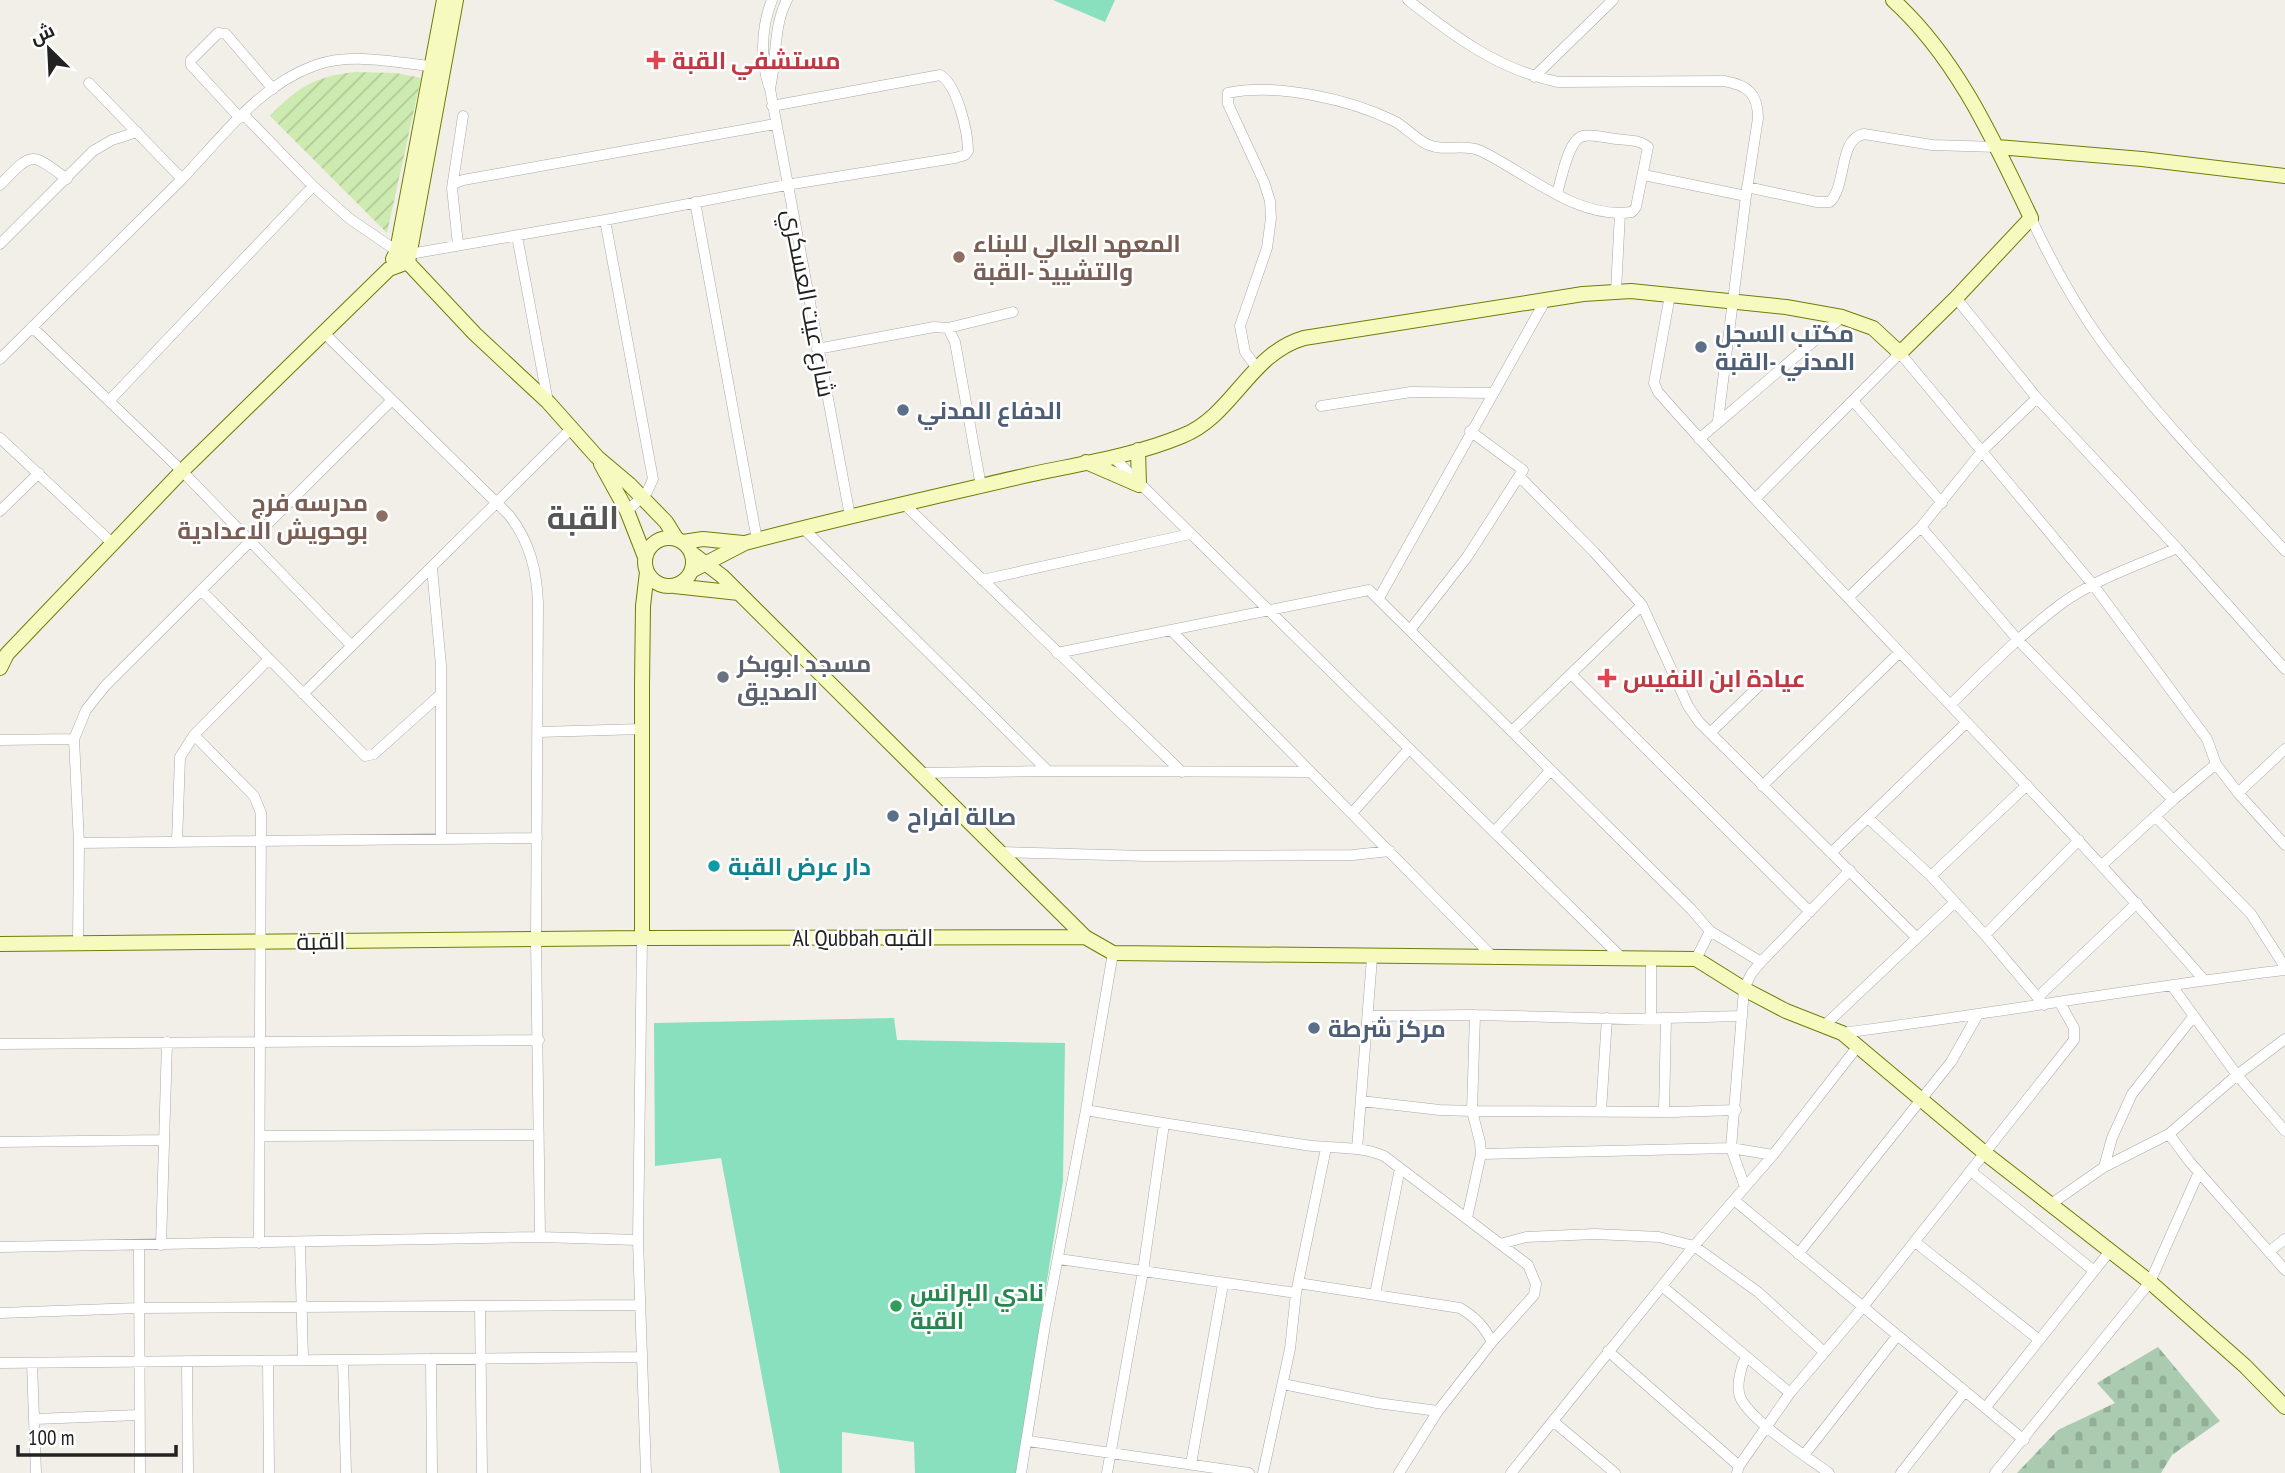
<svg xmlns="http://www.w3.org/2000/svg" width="2285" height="1473" font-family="'PT Sans Narrow',Cairo,sans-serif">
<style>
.cemetery{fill:url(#cemetery-stones)}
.garden{fill:url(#garden-furrows)}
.pitch{fill:#88e0be}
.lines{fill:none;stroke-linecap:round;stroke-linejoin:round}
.street-casing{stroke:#a9a9a9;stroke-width:11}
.secondary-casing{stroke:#707d05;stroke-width:16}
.street{stroke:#fff;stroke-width:10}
.secondary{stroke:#f7fabf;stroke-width:14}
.health-dot{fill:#e0444e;stroke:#fff;stroke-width:2.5}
.education-dot{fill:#8d6e63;stroke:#fff;stroke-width:2.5}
.service-dot{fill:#5c6f8a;stroke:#fff;stroke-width:2.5}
.worship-dot{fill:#6b7280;stroke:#fff;stroke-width:2.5}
.culture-dot{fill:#0f9aa8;stroke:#fff;stroke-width:2.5}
.leisure-dot{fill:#2e9e5b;stroke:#fff;stroke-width:2.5}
.labels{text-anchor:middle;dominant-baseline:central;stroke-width:5;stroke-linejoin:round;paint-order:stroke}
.health-label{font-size:24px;font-weight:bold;fill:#be3a42;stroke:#fff;text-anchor:start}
.education-label{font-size:24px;font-weight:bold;fill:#785e54;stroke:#fff;text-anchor:start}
.street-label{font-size:24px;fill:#222;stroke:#fff}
.service-label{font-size:24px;font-weight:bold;fill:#4e5e75;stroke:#fff;text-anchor:start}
.worship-label{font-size:24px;font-weight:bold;fill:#5b616d;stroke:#fff;text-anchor:start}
.culture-label{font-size:24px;font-weight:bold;fill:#0d838f;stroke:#fff;text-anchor:start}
.leisure-label{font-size:24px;font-weight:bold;fill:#27864d;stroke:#fff;text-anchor:start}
.district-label{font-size:32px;font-weight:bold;fill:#555;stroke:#fff}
</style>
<defs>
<pattern id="cemetery-stones" width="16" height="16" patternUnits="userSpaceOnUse" patternTransform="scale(1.75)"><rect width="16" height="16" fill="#aacbaf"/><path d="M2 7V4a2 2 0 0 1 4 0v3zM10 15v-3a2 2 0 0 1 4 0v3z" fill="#92ae96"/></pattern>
<pattern id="garden-furrows" width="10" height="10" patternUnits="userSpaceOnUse" patternTransform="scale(1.75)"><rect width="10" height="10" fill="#cdebb0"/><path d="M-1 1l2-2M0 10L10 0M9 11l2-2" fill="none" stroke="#b0c997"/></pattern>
</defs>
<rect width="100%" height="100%" fill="#f2efe9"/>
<!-- cemetery -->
<path class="cemetery" d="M 2158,1347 L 2220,1421 L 2172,1455 L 2161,1473 L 2017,1473 L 2058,1430 L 2115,1403 L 2097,1383 Z"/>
<!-- garden -->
<path class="garden" d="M 355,72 L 396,73 L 421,78 L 387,233 L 270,116 C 299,86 314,77 355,72 Z"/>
<!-- pitch -->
<path class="pitch" d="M 1053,0 L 1115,0 L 1105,22 Z
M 894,1018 L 897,1040 L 1065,1043 L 1063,1181 L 1016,1473 L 915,1473 L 914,1442 L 842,1432 L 842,1473 L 780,1473 L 721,1158 L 655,1166 L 654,1023 Z"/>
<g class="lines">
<!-- street casing -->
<g class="street-casing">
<path id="street" d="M 772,0 C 761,27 760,62 770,89 L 850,516
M 1408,0 C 1455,37 1499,70 1558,82 L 1724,81 C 1747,85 1758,93 1758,118 L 1746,196 L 1718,421
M 1534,77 L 1613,0
M 89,83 L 182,179
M 770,88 C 777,60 773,26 787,0
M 243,114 L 313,186 L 350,219 L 397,251
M 240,118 L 191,65 L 191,60 L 218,33 L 226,34 L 273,89
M 1644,175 L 1746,196
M 454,184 L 463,180 L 775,124
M 0,185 C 33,151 30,152 67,179
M 1747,187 L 1817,202 L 1830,202 C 1847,185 1838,139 1864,134 L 1932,145 L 1997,147
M 695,202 L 757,540
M 2031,218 C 2051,261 2074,303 2102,342 C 2157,417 2223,483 2285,551
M 605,220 L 653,479 L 647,492 L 627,511
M 517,236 L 548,402
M 0,244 L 93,151 L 112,140 L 137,132
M 458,245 L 452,188 L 463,116
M 410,254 L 605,220 L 786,185 L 955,158 L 965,155 L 968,151 C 968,132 957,84 940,75 L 772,106
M 1616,291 L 1620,213
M 1670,295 L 1654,383 L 1658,392 C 1835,592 2028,778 2204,980
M 1956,298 L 2037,398 L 2177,548 L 2285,669
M 32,327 L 182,471 L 351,645
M 948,328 L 955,342 L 981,486
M 323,332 L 509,515 C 530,542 537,571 538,604 L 536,940 L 540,1237
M 817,349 L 934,327 L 948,328 L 1013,312
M 0,359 C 60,300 120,241 179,182 C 220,140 258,85 316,65 C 354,52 398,63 437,67
M 1257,368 L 1245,352 L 1240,326 L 1267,248 L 1271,218 L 1270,201 L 1264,182 L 1228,104 L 1228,93 C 1277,83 1349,99 1394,121 C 1406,127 1416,140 1429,145 C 1445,152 1465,143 1481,151 C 1527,173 1577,220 1632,212 L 1636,207 L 1648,147 C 1640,140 1627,140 1616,139 C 1607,138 1593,134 1583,136 C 1568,139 1561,181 1557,194
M 109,401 L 313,186
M 1854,402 L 1942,503
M 1321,406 L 1411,392 L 1492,393
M 0,438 L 111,542
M 1699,439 L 1842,317
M 1112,456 L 1622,958
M 1519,476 L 1594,552 L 1642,605 L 1688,706 L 1699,722 L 1917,938
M 1755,499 L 1900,353 L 2094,586 L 2207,739 L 2216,764 L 2238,793 L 2285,845
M 904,504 L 1182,772
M 0,511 L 39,473
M 1921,527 L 2018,640 L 2173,800
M 803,528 L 1048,771
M 432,568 L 441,665 L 441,839
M 982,580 L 1190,534
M 201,590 L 365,756 L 374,754 L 441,694
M 1849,597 L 1921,527 L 1983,450 L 2037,398
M 1379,598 L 1545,301
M 1171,630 C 1278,740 1387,848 1495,959
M 1410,630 L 1467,557 L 1523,470 L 1470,431
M 1057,653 L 1369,590 L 1691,909 L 1710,931 L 1761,962
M 1571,674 L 1810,912
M 303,694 L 572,428
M 1950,705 C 1986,670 2021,634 2061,604 C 2095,579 2139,565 2177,548
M 1512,731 L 1642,605
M 539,732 L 642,729
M 1710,733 L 1761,684
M 194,735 L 254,796 L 261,813 L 259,1243
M 0,740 L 74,739
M 919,773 L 1048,771 L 1310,772
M 1762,786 L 1900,652
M 2238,793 L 2285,749
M 1353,812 L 1408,750
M 2155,816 L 2251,914 L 2285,967
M 1868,818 L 1931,876 L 1985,935 L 2044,1005
M 1494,832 L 1550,771
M 177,842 L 180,757 L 194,735 L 269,659
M 79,843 L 537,838
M 1000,852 L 1147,856 L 1353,855 L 1390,851
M 1831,853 L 1966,723
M 2102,865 L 2173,800 L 2216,764
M 1931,876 L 2027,785
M 1985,935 L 2079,840
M 642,938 L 638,1240 L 646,1473
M 78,942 L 79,843 L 74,739 L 86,710 L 105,686 L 391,401
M 1696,959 L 1710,931
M 2172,986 L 2237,1075 L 2285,1131
M 2038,997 L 2137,903
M 1368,1016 L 1475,1015 L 1626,1019 L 1742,1016
M 1651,1018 L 1651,959
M 1825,1025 L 1955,902
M 1842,1033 C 1990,1014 2137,988 2285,970
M 0,1044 L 539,1040
M 1361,1101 L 1440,1110 L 1472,1111 L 1673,1112 L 1736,1110
M 1086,1110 C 1159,1123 1232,1134 1305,1145 C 1331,1149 1359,1145 1384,1156 L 1528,1265 L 1536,1284 L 1534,1295 L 1492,1342 L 1438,1411 L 1399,1473
M 1601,1111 L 1607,1018
M 1664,1112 L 1666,1018
M 2169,1134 L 2189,1161 L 2285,1270
M 260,1136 L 537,1135
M 0,1142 L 164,1140
M 1357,1149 L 1372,958
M 1481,1154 L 1731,1148 L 1773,1155
M 2104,1167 L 2112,1138 L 2132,1094 L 2193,1017
M 1972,1172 L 2094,1271
M 1745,1187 L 1731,1148 L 1744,989 L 1751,974 L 1761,962 L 1850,870
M 1734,1200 L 2024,1440
M 2051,1204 L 2104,1167 L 2169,1134 L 2237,1075 L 2285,1039
M 1467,1218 L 1481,1154 L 1480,1142 L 1472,1111 L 1475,1015
M 300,1242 L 303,1360
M 1915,1242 L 2038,1339
M 1500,1244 L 1526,1237 L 1595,1234 L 1659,1237 L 1694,1246 L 1758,1292 L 1824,1352
M 139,1245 L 140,1473
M 161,1245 L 167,1042
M 0,1247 L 540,1237 L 638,1240
M 2270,1251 L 2285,1239
M 1798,1254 L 1951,1062 L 1977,1016
M 1059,1259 L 1296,1293
M 1298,1283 L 1460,1308 C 1475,1317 1484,1326 1492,1342
M 1662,1286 L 1790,1393
M 1375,1294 L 1400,1168
M 480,1306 L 482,1473
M 0,1313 L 138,1308 L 640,1305
M 1608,1351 L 1739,1466
M 1746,1356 C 1741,1367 1735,1387 1741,1399 C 1753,1422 1807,1457 1829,1473
M 431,1359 L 432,1473
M 343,1360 L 346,1473
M 187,1361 L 188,1473
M 268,1361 L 269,1473
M 0,1363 L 642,1357
M 32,1363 L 36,1473
M 1283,1384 L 1377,1403 L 1438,1411
M 1986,1407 L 2110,1251
M 35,1419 L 139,1415
M 1554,1422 L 1615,1473
M 1028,1441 L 1249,1473
M 1804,1455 L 1897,1336
M 1191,1464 L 1223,1284
M 1021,1473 L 1045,1325 L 1086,1110 L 1113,953
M 1107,1473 L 1143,1271 L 1164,1124
M 1263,1473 L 1290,1349 L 1296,1293 L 1326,1148
M 1511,1473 L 1694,1246 L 1773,1155 L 1858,1046
M 1737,1473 L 1739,1466 L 1790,1393 L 1862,1308 L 2074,1040 L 2074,1028 L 2060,1003
M 1901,1473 L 1965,1391
M 1995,1473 L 2150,1282 L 2199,1172"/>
</g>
<!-- secondary casing -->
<g class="secondary-casing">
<path id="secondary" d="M 1997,147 L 2142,159 L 2285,176
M 397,251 L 475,334 L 548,402 L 597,457 L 629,484 L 666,522 L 676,538
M 393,259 L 397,251 L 444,0
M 1086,462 L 1139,485 L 1138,450
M 601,464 L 627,511 L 645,557
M645 562a24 24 0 1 1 48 0a24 24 0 1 1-48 0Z
M 683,542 L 703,539 L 743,543
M 693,554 L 722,576 L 1085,937 L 1113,953 L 1696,959 L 1744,989 L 1786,1011 L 1842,1033 L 1986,1154 L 2150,1282 L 2245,1366 L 2285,1407
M 693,570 L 745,543 C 839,518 934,497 1028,475 C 1079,464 1134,456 1182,436 C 1233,416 1249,354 1304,338 L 1583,294 L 1631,291 L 1786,307 L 1842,317 L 1873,328 L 1900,353 L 1956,298 L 2031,218 C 1994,141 1957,58 1893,0
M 674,586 L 739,593
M 0,668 L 7,654 L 182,471 L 389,269 L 408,262 L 456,0
M 642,938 L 642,685 L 643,606 L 647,572
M 0,944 L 642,938 L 1085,937"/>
</g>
<!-- street -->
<use href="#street" class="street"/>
<!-- secondary -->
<use href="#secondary" class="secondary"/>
</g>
<!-- markers -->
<g class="health-dot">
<path d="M652.5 49.5h7v7h7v7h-7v7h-7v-7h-7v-7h7z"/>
<path d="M1603.5 667.5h7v7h7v7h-7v7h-7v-7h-7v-7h7z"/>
</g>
<g class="education-dot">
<circle cx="959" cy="257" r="7"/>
<circle cx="382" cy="516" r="7"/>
</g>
<g class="service-dot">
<circle cx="1701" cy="347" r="7"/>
<circle cx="903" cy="410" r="7"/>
<circle cx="893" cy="816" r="7"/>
<circle cx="1314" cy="1028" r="7"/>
</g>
<circle class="worship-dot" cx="723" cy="677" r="7"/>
<circle class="culture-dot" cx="714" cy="866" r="7"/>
<circle class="leisure-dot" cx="896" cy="1306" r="7"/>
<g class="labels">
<!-- health labels -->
<g class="health-label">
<text x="672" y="60">مستشفي القبة</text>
<text x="1623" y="678">عيادة ابن النفيس</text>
</g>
<!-- education labels -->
<g class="education-label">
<text x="973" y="243">المعهد العالي للبناء<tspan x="973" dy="28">والتشييد -القبة</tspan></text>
<text x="368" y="502" text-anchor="end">مدرسه فرج<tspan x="368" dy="28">بوحويش الاعدادية</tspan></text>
</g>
<!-- street labels -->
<g class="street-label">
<text transform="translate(809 303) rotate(79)">شارع عيت العسكري</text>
<text x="863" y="937">Al Qubbah القبه</text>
<text transform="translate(321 941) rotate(-1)">القبة</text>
</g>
<!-- service labels -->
<g class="service-label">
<text x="1715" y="333">مكتب السجل<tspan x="1715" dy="28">المدني -القبة</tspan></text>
<text x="917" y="410">الدفاع المدني</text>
<text x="907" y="816">صالة افراح</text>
<text x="1328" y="1028">مركز شرطة</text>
</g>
<!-- worship labels -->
<g class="worship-label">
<text x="737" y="663">مسجد ابوبكر<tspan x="737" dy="28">الصديق</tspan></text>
</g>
<!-- culture labels -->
<g class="culture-label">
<text x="728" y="866">دار عرض القبة</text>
</g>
<!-- leisure labels -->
<g class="leisure-label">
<text x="910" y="1292">نادي البرانس<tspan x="910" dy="28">القبة</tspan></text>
</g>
<!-- district labels -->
<g class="district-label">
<text x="583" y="517">القبة</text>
</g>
</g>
<!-- north arrow -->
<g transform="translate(49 49) rotate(336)" stroke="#ffffff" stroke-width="5" paint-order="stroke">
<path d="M0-5L12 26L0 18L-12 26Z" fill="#222222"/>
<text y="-10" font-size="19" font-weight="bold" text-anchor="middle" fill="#222222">ش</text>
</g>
<!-- scale -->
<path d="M18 1445v10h158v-10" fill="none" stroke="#222222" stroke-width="3.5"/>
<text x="28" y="1445" font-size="21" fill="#222222" stroke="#ffffff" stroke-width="5" paint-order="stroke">100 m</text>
</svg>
